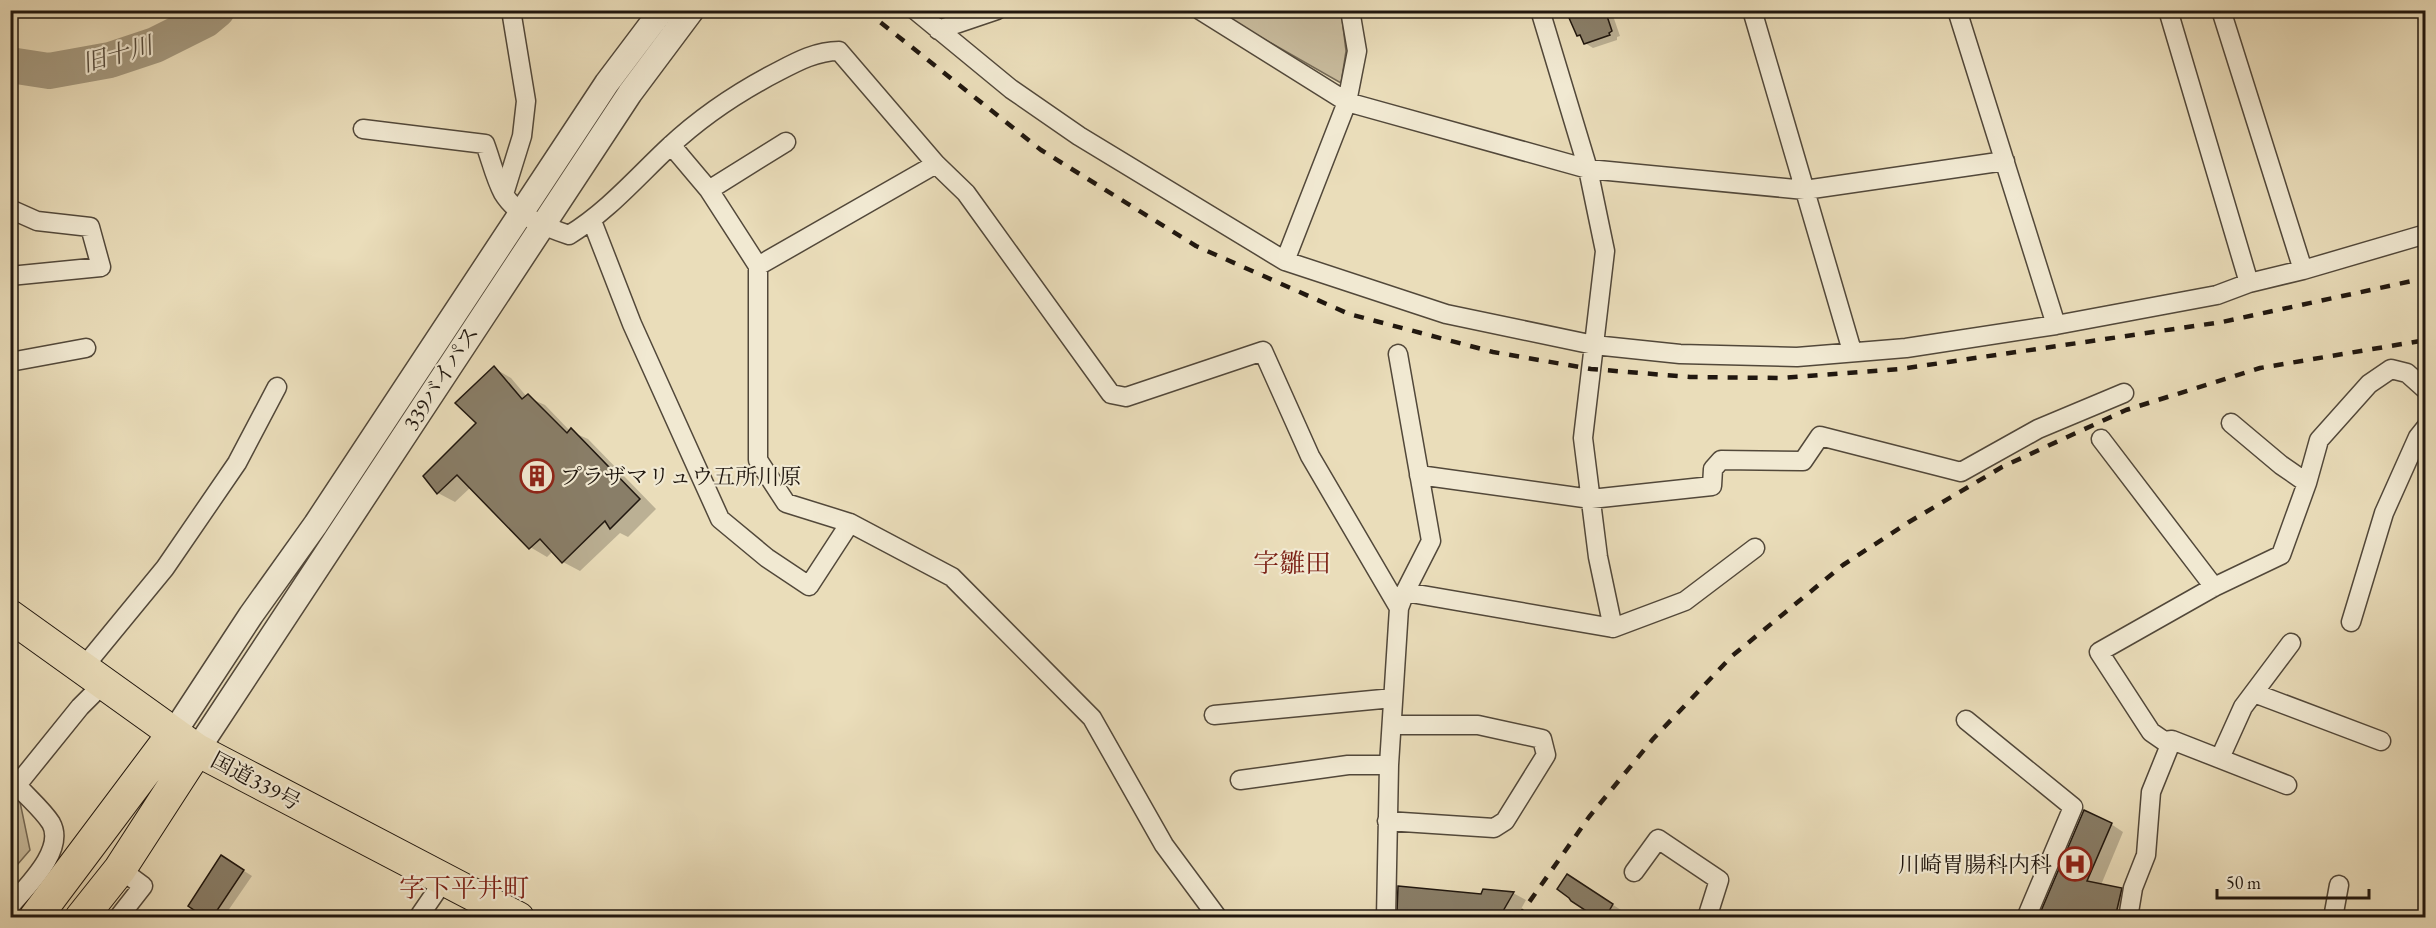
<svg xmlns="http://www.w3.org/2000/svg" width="2436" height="928" font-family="'EB Garamond','Noto Serif JP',serif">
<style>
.green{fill:#c8bb9d;stroke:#746956;stroke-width:1.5}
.shadow{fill:#0003}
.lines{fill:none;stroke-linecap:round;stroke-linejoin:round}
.river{stroke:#a59a80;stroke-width:36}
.building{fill:#897e68;stroke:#20170f;stroke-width:1.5}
.minor-casing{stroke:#52483a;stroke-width:21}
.tertiary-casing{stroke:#52483a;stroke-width:27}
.trunk-casing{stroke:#20170f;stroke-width:34}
.minor{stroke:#f1e9d2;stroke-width:18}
.tertiary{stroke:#f1e9d2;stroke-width:24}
.trunk{stroke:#eaddba;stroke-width:32}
.rail{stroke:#20170f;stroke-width:4.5;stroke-dasharray:10 10;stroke-linecap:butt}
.labels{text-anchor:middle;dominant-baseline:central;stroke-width:4.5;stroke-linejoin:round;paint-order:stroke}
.street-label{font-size:22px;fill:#20170f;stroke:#f1e9d2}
.poi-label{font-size:22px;fill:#20170f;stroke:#f1e9d2;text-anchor:start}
.water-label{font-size:24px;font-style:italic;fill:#554b3c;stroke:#f1e9d2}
.quarter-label{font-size:26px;fill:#7a1f14;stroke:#f1e9d2}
</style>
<rect width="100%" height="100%" fill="#eaddba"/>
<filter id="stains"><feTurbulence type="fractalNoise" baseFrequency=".00333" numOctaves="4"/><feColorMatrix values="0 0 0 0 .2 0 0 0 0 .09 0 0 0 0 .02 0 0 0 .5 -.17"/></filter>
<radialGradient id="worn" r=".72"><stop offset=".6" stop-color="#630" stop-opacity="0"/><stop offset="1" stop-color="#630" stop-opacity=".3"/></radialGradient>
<!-- green -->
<path class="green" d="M 1215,11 L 1341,11 L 1346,51 L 1341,83 Z
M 11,794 L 20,802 L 30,850 L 11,872 Z"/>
<!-- shadow -->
<path class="shadow" d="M 1574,10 L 1611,10 L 1620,36 L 1617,37 L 1617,40 L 1593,48 L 1585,43 L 1583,38 L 1578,35 Z
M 494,368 L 511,378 L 527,397 L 545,405 L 570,431 L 588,439 L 656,509 L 628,537 L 620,533 L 580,571 L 563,562 L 553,551 L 547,557 L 530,547 L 471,487 L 455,502 L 438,493 L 425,476 L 479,423 Z
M 2111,824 L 2123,832 L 2101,885 L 2121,890 L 2134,897 L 2130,918 L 2039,918 Z
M 230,862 L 252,876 L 223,918 L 209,918 Z
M 1576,881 L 1621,910 L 1616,918 L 1600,918 Z
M 1513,893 L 1526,900 L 1516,918 L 1410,918 L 1399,911 L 1482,895 Z"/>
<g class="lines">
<!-- river -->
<path class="river" d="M 10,65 L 49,71 L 110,60 L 155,45 L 205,20 L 217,10"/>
</g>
<!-- building -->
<path class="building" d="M 1572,10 L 1605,10 L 1612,31 L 1609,33 L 1610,35 L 1584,44 L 1580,35 L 1577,36 L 1569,18 L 1574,16 Z
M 494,366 L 522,399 L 528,394 L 567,433 L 571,428 L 640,499 L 610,529 L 605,521 L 562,563 L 540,539 L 529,549 L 457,475 L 437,494 L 423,476 L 476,423 L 455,403 Z
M 2084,810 L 2112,823 L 2087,881 L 2122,888 L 2115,918 L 2038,918 Z
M 221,855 L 244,870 L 212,918 L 206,918 L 188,906 Z
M 1567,874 L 1613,904 L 1605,918 L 1597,918 L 1571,901 L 1569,898 L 1557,889 Z
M 1398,886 L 1481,894 L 1483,889 L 1514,892 L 1499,918 L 1423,918 L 1422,915 L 1397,912 Z"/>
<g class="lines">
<!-- minor casing -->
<g class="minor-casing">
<path id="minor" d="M 915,10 L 1011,89 L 1079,136 L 1285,261 L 1446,314 L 1594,345 L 1680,354 L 1797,357 L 1906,348 L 2056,325 L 2217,295 L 2249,283 L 2303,270 L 2426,234
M 1200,10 L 1347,102 L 1588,169 L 1805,190 L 2005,161
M 1752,10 L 1852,351
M 1957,10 L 2056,325
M 2168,10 L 2249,283
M 2221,10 L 2303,270
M 938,30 L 997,10
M 363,129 L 485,144 C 491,160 495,178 503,193 C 517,216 545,227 569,235 C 607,212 637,177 669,147 C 701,117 740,91 779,71 C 798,61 817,51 839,51 L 936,164 L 758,266 L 758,460 L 786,503 L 850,523 L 952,577 L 1092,718 L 1164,845 L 1218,918
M 671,145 L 709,190 L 758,266
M 936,164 L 966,193 L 1111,394 L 1126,397 L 1263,351 L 1310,456 L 1399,608
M 709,190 L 786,142
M 504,194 L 522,136 L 526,101 L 511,10
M 10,209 L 37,221 L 90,227 L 101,267 L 10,276
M 592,221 L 632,324 L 720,519 L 767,558 L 809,586 L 850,523
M 1285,261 L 1347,102 L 1357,51 L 1350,10
M 1398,354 L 1431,541 L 1405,592
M 10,362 L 86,348
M 2231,423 L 2281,465 L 2307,483
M 2101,439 L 2214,587
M 1419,475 L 1591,499 L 1712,486 L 1713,469 L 1721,460 L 1803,461 L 1820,436 L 1961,472 L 2038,429 L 2124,393
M 2351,622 L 2384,513 L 2418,437 L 2426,427
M 1613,628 L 1685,601 L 1755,548
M 82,669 L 165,568 L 237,463 L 277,387
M 2254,693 L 2381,741
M 1214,715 L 1393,698
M 1966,720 L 2073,807 L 2026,918
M 2172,740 L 2287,785
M 2220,758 L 2243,707 L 2291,643
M 1240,780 L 1348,765 L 1389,765
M 1387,821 L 1494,828 L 1505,821 L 1546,755 L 1542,739 L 1478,725 L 1392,725
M 1634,872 L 1658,839 L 1719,880 L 1707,918
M 10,906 C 26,887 66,850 51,823 C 42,809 27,797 17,785 L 80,707 L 103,684
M 118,918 L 143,886 L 120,869
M 418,918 L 444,880
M 1386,918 L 1389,765 L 1399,608 L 1405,592 L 1613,628 L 1598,557 L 1583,438 L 1605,251 L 1588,169 L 1540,10
M 2128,918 L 2133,888 L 2146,855 L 2151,792 L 2172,740 L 2164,741 L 2151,732 L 2099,652 L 2214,587 L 2281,555 L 2307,483 L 2319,440 L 2369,384 L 2391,369 L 2407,373 L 2426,390
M 2333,918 L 2339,885"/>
</g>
<!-- tertiary casing -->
<g class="tertiary-casing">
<path id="tertiary" d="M 173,734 L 251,615 L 316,524 L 607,83 L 662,10
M 197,750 L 630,93 L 692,10"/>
</g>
<!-- trunk casing -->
<g class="trunk-casing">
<path id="trunk" d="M 10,616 L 197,750 L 518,918
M 35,918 L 173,734
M 81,918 L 120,869 L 197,750"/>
</g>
<!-- minor -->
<use href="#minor" class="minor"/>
<!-- tertiary -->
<use href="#tertiary" class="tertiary"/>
<!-- trunk -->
<use href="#trunk" class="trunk"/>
<!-- rail -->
<path class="rail" d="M 865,10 L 1041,150 L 1196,246 L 1349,314 L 1493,352 L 1591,369 L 1690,377 L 1782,378 L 1900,369 L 2222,322 L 2426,278
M 1518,918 L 1589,817 L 1653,739 L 1732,656 L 1843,565 L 1909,522 L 2002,467 L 2126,410 L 2260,368 L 2426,340"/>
</g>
<!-- icons -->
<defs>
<g id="building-ring" transform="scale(1.725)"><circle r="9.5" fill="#f1e9d2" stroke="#8f2418" stroke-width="1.5"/><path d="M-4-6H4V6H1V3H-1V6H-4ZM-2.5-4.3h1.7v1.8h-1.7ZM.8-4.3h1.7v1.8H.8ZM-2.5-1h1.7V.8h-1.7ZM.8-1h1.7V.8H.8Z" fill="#8f2418"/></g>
<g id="hospital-ring" transform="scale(1.725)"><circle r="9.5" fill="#f1e9d2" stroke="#8f2418" stroke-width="1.5"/><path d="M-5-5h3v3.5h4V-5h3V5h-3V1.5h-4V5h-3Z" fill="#8f2418"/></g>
</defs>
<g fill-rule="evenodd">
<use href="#building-ring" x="537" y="476"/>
<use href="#hospital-ring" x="2075" y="864"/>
</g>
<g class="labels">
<!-- street labels -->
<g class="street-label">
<text transform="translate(441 378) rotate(-57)">339バイパス</text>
<text transform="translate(256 781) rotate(28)">国道339号</text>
</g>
<!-- poi labels -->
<g class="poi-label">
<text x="560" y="476">プラザマリュウ五所川原</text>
<text x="2052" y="864" text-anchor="end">川崎胃腸科内科</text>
</g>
<!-- water labels -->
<g class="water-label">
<text transform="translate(117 54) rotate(-16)">旧十川</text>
</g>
<!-- quarter labels -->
<g class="quarter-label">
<text x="1292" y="563">字雛田</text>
<text x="464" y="888">字下平井町</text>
</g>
</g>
<!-- margin -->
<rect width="2436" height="928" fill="none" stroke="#eaddba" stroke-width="36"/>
<rect x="12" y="12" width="2412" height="904" fill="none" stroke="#20170f" stroke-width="3"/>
<rect x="18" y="18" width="2400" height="892" fill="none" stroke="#20170f" stroke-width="1.5"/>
<!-- scale -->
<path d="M2217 889v9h152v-9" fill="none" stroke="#20170f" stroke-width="3"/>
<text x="2226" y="889" font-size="18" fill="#20170f" stroke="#f1e9d2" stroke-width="4.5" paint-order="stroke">50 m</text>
<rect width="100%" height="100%" filter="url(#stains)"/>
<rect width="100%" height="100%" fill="url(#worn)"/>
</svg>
